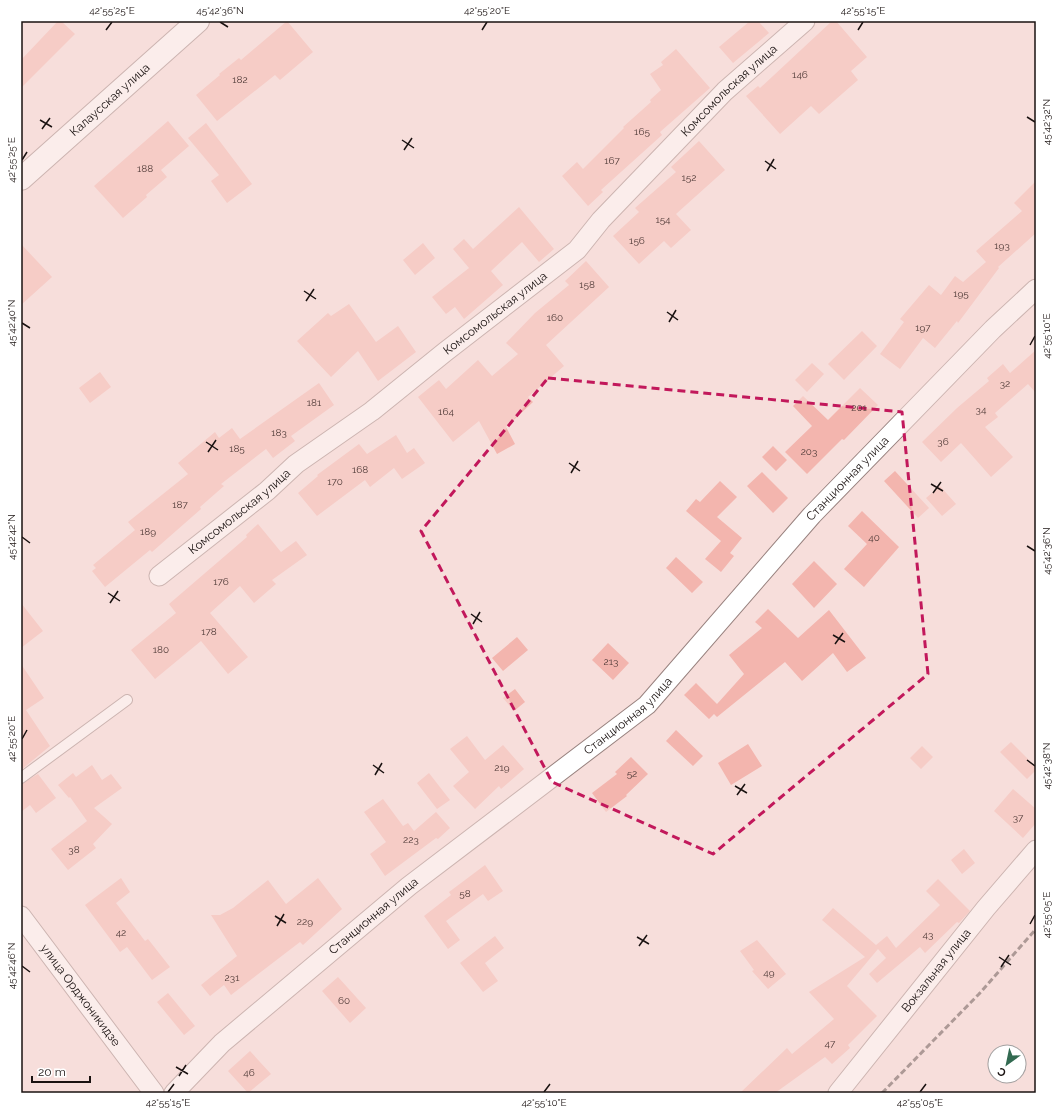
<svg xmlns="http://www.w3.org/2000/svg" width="1057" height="1114" font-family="Raleway,sans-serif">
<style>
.building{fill:#f3b5ae}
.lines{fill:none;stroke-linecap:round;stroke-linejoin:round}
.lane-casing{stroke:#98827f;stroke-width:12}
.street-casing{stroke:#98827f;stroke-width:21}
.secondary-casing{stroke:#98827f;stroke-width:24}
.lane{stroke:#fff;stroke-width:10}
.street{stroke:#fff;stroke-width:19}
.secondary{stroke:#fff;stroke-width:22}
.rail{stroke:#524644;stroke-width:3;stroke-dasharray:6 3;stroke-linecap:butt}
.marked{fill:none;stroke:#c2185b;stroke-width:3;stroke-dasharray:8 5;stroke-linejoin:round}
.ticks{fill:none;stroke:#1a1211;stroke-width:1.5}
.labels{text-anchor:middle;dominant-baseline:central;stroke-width:4;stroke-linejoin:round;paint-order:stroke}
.number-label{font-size:10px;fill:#503b38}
.street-label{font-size:12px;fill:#1a1211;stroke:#fff}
.neatline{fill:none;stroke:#1a1211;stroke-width:1.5}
.ticks-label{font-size:10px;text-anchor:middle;fill:#1a1211}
</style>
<rect width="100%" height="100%" fill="#f7dedb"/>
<!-- building -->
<path class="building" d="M 58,21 L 61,21 L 75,34 L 21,88 L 21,60 Z
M 287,21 L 313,52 L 280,80 L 275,75 L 217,121 L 196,95 L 220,75 L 219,74 L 239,58 L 241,60 Z
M 750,21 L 758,21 L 769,33 L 733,63 L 719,47 Z
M 832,21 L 836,21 L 867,57 L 851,71 L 858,80 L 819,114 L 811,106 L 780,134 L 746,96 L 758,86 L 760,88 Z
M 676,49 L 710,88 L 660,132 L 662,135 L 601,190 L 603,192 L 588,206 L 562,176 L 577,162 L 583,169 L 624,128 L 623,127 L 651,102 L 650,100 L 661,90 L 650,74 L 663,65 L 661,62 Z
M 168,121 L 189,146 L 161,170 L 167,177 L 146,195 L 147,197 L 123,218 L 94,186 Z
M 206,123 L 252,184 L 227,203 L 211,181 L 219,175 L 188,138 Z
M 699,141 L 725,170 L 676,214 L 691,230 L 671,248 L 664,241 L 639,264 L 613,236 L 639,212 L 635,208 L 676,172 L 671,167 Z
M 1036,181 L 1036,233 L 998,267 L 999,268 L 958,323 L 957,321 L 935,348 L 923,338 L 900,369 L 880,354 L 904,322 L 900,319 L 929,285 L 941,295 L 955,276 L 963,282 L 986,262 L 976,251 L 1022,211 L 1014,203 Z
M 519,207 L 554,249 L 539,262 L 522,242 L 491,271 L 503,285 L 464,319 L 455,307 L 446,314 L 432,297 L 469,268 L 453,249 L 464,239 L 473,249 Z
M 423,243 L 435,258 L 415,275 L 403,260 Z
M 21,244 L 52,277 L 21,305 Z
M 586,261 L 609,287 L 546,345 L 564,366 L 528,397 L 533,402 L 506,427 L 515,444 L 497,454 L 479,421 L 453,442 L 418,397 L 439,380 L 446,389 L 478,360 L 492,376 L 518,354 L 506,343 L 535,313 L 569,285 L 565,281 Z
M 349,304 L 376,342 L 398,326 L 416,352 L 378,381 L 358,351 L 331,377 L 297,341 L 328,313 L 331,316 Z
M 862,331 L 877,346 L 844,380 L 828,364 Z
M 1036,350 L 1036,393 L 1028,384 L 995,413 L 998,417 L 985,427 L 1013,457 L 991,477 L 961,443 L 941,462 L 922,442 L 957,408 L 989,381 L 987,378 L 1003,364 L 1010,373 Z
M 812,363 L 824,374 L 807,392 L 795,380 Z
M 100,372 L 111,387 L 90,403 L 79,388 Z
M 319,383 L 334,405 L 291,436 L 295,441 L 273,458 L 266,449 L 221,484 L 224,486 L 200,507 L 201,509 L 152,552 L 150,550 L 105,587 L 92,571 L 96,568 L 93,565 L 135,530 L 128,522 L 188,474 L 178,463 L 215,432 L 219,438 L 232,428 L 240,439 Z
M 860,388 L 878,405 L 844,440 L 842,439 L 807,474 L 785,452 L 812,426 L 793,406 L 803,396 L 828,420 Z
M 396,435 L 407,453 L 414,448 L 425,463 L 402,479 L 394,468 L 370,487 L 365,480 L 317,516 L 298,493 L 318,476 L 317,475 L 359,444 L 367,454 Z
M 773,446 L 787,460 L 776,471 L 762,457 Z
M 895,471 L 929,508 L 918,518 L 884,481 Z
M 762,472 L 788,498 L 773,513 L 747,486 Z
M 720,481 L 737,497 L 717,517 L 742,538 L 730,553 L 734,556 L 721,572 L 705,559 L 721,541 L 686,511 L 696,499 L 700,502 Z
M 940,486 L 956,504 L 942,516 L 926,498 Z
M 862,511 L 899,547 L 864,587 L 844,569 L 867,544 L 848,526 Z
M 258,524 L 281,552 L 296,541 L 307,555 L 272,580 L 276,584 L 254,603 L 240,586 L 210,613 L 248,657 L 228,674 L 201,641 L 155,679 L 131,650 L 176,613 L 169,604 L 247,537 L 246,535 Z
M 676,557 L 703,582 L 692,593 L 666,568 Z
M 814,561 L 837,584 L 814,608 L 792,584 Z
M 21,603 L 43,631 L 21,648 Z
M 768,609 L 798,638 L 829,610 L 866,658 L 847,672 L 833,653 L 802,681 L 785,662 L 717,717 L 714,714 L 709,719 L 684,695 L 696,683 L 717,704 L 744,674 L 729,655 L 762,628 L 755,622 Z
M 517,637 L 528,650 L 503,671 L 492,658 Z
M 608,643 L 629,663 L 613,680 L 592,660 Z
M 21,664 L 44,698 L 26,710 L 50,746 L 21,770 Z
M 515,689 L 525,702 L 514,711 L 503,698 Z
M 676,730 L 703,756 L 693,766 L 666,741 Z
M 467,736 L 485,760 L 503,745 L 524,769 L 501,789 L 499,786 L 475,809 L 453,786 L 469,772 L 450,749 Z
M 1011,742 L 1036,767 L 1036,770 L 1027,779 L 1000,752 Z
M 748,744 L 762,766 L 731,785 L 718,763 Z
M 922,746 L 933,757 L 921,769 L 910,758 Z
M 631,757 L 648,774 L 626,795 L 627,796 L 606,812 L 592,793 L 617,774 L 615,772 Z
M 92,765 L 102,780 L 111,774 L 122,788 L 94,808 L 112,824 L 93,844 L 96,848 L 68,870 L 51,849 L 87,821 L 70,797 L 69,798 L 58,785 L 73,773 L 76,777 Z
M 429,773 L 450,800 L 437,809 L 417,783 Z
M 38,774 L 56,798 L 36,813 L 30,805 L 21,812 L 21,784 Z
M 1013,789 L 1036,809 L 1036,823 L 1023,838 L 994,811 Z
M 383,799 L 403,826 L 408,823 L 414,831 L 436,812 L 450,828 L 438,839 L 436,838 L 385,876 L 370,854 L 386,842 L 364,812 Z
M 964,849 L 975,863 L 962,874 L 951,860 Z
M 485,865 L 503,891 L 488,901 L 483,894 L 446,921 L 460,940 L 448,949 L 424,916 L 451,895 L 449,892 Z
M 121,878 L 130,892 L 116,903 L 145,941 L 148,939 L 170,967 L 152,980 L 127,947 L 120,952 L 85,905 Z
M 318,878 L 342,909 L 303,945 L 300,942 L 231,995 L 224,985 L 210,996 L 201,985 L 237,956 L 211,915 L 220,915 L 233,908 L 268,880 L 286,904 Z
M 938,879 L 970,911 L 959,923 L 957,922 L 925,953 L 920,947 L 877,983 L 869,974 L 886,958 L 878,949 L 847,986 L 877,1016 L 848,1045 L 850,1048 L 832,1064 L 825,1057 L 775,1093 L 740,1093 L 787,1048 L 792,1054 L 834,1019 L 809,992 L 865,957 L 822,920 L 833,908 L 876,945 L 887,936 L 896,948 L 940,905 L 926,891 Z
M 495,936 L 504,948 L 485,963 L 498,981 L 483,992 L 460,963 Z
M 757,940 L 786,974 L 768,989 L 752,971 L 754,970 L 740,951 Z
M 338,977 L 366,1008 L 350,1023 L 322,991 Z
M 168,993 L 195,1026 L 184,1035 L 157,1002 Z
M 250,1051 L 271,1074 L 248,1093 L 228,1071 Z"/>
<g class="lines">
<!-- lane casing -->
<g class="lane-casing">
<path id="lane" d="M 21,778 L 127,700"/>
</g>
<!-- street casing -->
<g class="street-casing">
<g id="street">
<path id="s1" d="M 159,576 L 267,491 L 296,464 L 372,411 L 445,352 L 577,250 L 601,220 L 725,91 L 805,21"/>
<path id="s2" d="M 21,916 L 154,1093"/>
<path id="s3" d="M 174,1093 L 222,1043 L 409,886 L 647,705 L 812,515 L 993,329 L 1036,289"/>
<path id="s4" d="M 838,1093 L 986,908 L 1036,850"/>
</g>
</g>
<!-- secondary casing -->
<g class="secondary-casing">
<g id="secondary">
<path id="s5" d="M 21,179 L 198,21"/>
</g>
</g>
<!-- lane -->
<use href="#lane" class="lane"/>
<!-- street -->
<use href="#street" class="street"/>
<!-- secondary -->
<use href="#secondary" class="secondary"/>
<!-- rail -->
<path class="rail" d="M 882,1093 L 979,994 L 1036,929"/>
</g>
<!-- marked area -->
<path d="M0 0H1057V1114H0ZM 548,378 L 902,412 L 928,674 L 713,854 L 552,782 L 421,531 Z" fill="#f7dedb" fill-opacity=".55" fill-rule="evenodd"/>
<path class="marked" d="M 548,378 L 902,412 L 928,674 L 713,854 L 552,782 L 421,531 Z"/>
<!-- ticks -->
<path class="ticks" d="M 220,22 L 228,27M 106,30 L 112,22M 482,30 L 487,22M 858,30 L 863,22M 1027,117 L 1035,122M 40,120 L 52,127M 42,129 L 50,118M 402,140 L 414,148M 404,150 L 412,138M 22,160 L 27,152M 765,161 L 776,169M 767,171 L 774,159M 304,291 L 316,299M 306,301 L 314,289M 667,312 L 678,320M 669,322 L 676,310M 22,323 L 30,328M 1030,345 L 1035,336M 206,442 L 218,450M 208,452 L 216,440M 569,463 L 580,471M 571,473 L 578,461M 931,484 L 943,491M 933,493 L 941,482M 22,537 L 30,543M 1027,546 L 1035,551M 108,593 L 120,601M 110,603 L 118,591M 471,614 L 482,622M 473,624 L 480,612M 833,635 L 845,642M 835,644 L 843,633M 22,739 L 27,730M 1027,760 L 1035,766M 373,765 L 384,773M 375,775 L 382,763M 735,786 L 747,793M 737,795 L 745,784M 275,916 L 286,923M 1030,924 L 1035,915M 277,926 L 284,914M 637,937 L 649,944M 639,946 L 647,935M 999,957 L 1011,965M 22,966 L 30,972M 1001,967 L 1009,955M 176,1067 L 188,1074M 179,1076 L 186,1065M 168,1092 L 174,1084M 544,1092 L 550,1084M 920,1092 L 926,1084"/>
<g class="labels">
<!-- number labels -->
<g class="number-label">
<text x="800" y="74">146</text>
<text x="240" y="79">182</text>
<text x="642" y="131">165</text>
<text x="612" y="160">167</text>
<text x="145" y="168">188</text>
<text x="689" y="177">152</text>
<text x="663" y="219">154</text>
<text x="637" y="240">156</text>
<text x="1002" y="245">193</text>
<text x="587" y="284">158</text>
<text x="961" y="293">195</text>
<text x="555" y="317">160</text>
<text x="923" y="327">197</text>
<text x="1005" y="383">32</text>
<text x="314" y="402">181</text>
<text x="859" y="407">201</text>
<text x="981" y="409">34</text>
<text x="446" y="411">164</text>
<text x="279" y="432">183</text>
<text x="943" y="441">36</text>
<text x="237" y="448">185</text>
<text x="809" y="451">203</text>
<text x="360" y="469">168</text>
<text x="335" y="481">170</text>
<text x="180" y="504">187</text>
<text x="148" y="531">189</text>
<text x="874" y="537">40</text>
<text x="221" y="581">176</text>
<text x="209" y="631">178</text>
<text x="161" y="649">180</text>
<text x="611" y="661">213</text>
<text x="502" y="767">219</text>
<text x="632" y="773">52</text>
<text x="1018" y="817">37</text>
<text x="411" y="839">223</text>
<text x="74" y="849">38</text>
<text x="465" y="893">58</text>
<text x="305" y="921">229</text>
<text x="121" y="932">42</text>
<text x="928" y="934">43</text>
<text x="769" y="972">49</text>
<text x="232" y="977">231</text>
<text x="344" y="1000">60</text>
<text x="830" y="1043">47</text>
<text x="249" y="1072">46</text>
</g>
<!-- street labels -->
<g class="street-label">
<text stroke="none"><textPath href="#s1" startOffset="751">Комсомольская улица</textPath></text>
<text stroke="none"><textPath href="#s5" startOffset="119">Калаусская улица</textPath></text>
<text stroke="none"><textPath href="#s1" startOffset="427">Комсомольская улица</textPath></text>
<text stroke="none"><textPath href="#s3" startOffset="915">Станционная улица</textPath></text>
<text stroke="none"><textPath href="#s1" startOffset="103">Комсомольская улица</textPath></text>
<text stroke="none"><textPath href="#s3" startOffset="591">Станционная улица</textPath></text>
<text stroke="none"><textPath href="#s3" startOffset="267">Станционная улица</textPath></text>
<text stroke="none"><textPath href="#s4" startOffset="157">Вокзальная улица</textPath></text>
<text stroke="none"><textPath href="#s2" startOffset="99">улица Орджоникидзе</textPath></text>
</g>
</g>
<!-- border -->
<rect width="1057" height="1114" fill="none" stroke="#ffffff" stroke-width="44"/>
<!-- north arrow -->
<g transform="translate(1007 1064) rotate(213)"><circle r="19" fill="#ffffff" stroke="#a3a0a0"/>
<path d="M0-3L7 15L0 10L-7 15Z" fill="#326a51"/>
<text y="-6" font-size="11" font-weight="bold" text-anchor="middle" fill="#1a1211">С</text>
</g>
<!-- scale -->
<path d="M32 1076v6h58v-6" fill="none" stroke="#1a1211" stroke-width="2"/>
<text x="38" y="1076" font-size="12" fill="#1a1211" stroke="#ffffff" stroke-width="3" paint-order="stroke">20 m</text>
<rect x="22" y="22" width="1013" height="1070" class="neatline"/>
<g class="ticks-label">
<text x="112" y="14">42°55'25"E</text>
<text x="220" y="14">45°42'36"N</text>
<text x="487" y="14">42°55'20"E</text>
<text x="863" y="14">42°55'15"E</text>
<text transform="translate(1046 122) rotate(-90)" y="4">45°42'32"N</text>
<text transform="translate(11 160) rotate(-90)" y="4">42°55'25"E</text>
<text transform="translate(11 323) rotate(-90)" y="4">45°42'40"N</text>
<text transform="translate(1046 336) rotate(-90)" y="4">42°55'10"E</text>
<text transform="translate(11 537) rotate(-90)" y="4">45°42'42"N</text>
<text transform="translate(1046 551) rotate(-90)" y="4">45°42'36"N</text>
<text transform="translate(11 739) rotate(-90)" y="4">42°55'20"E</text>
<text transform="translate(1046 766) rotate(-90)" y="4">45°42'38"N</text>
<text transform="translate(1046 915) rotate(-90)" y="4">42°55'05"E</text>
<text transform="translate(11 966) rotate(-90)" y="4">45°42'46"N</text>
<text x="168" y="1106">42°55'15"E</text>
<text x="544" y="1106">42°55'10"E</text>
<text x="920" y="1106">42°55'05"E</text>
</g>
</svg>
